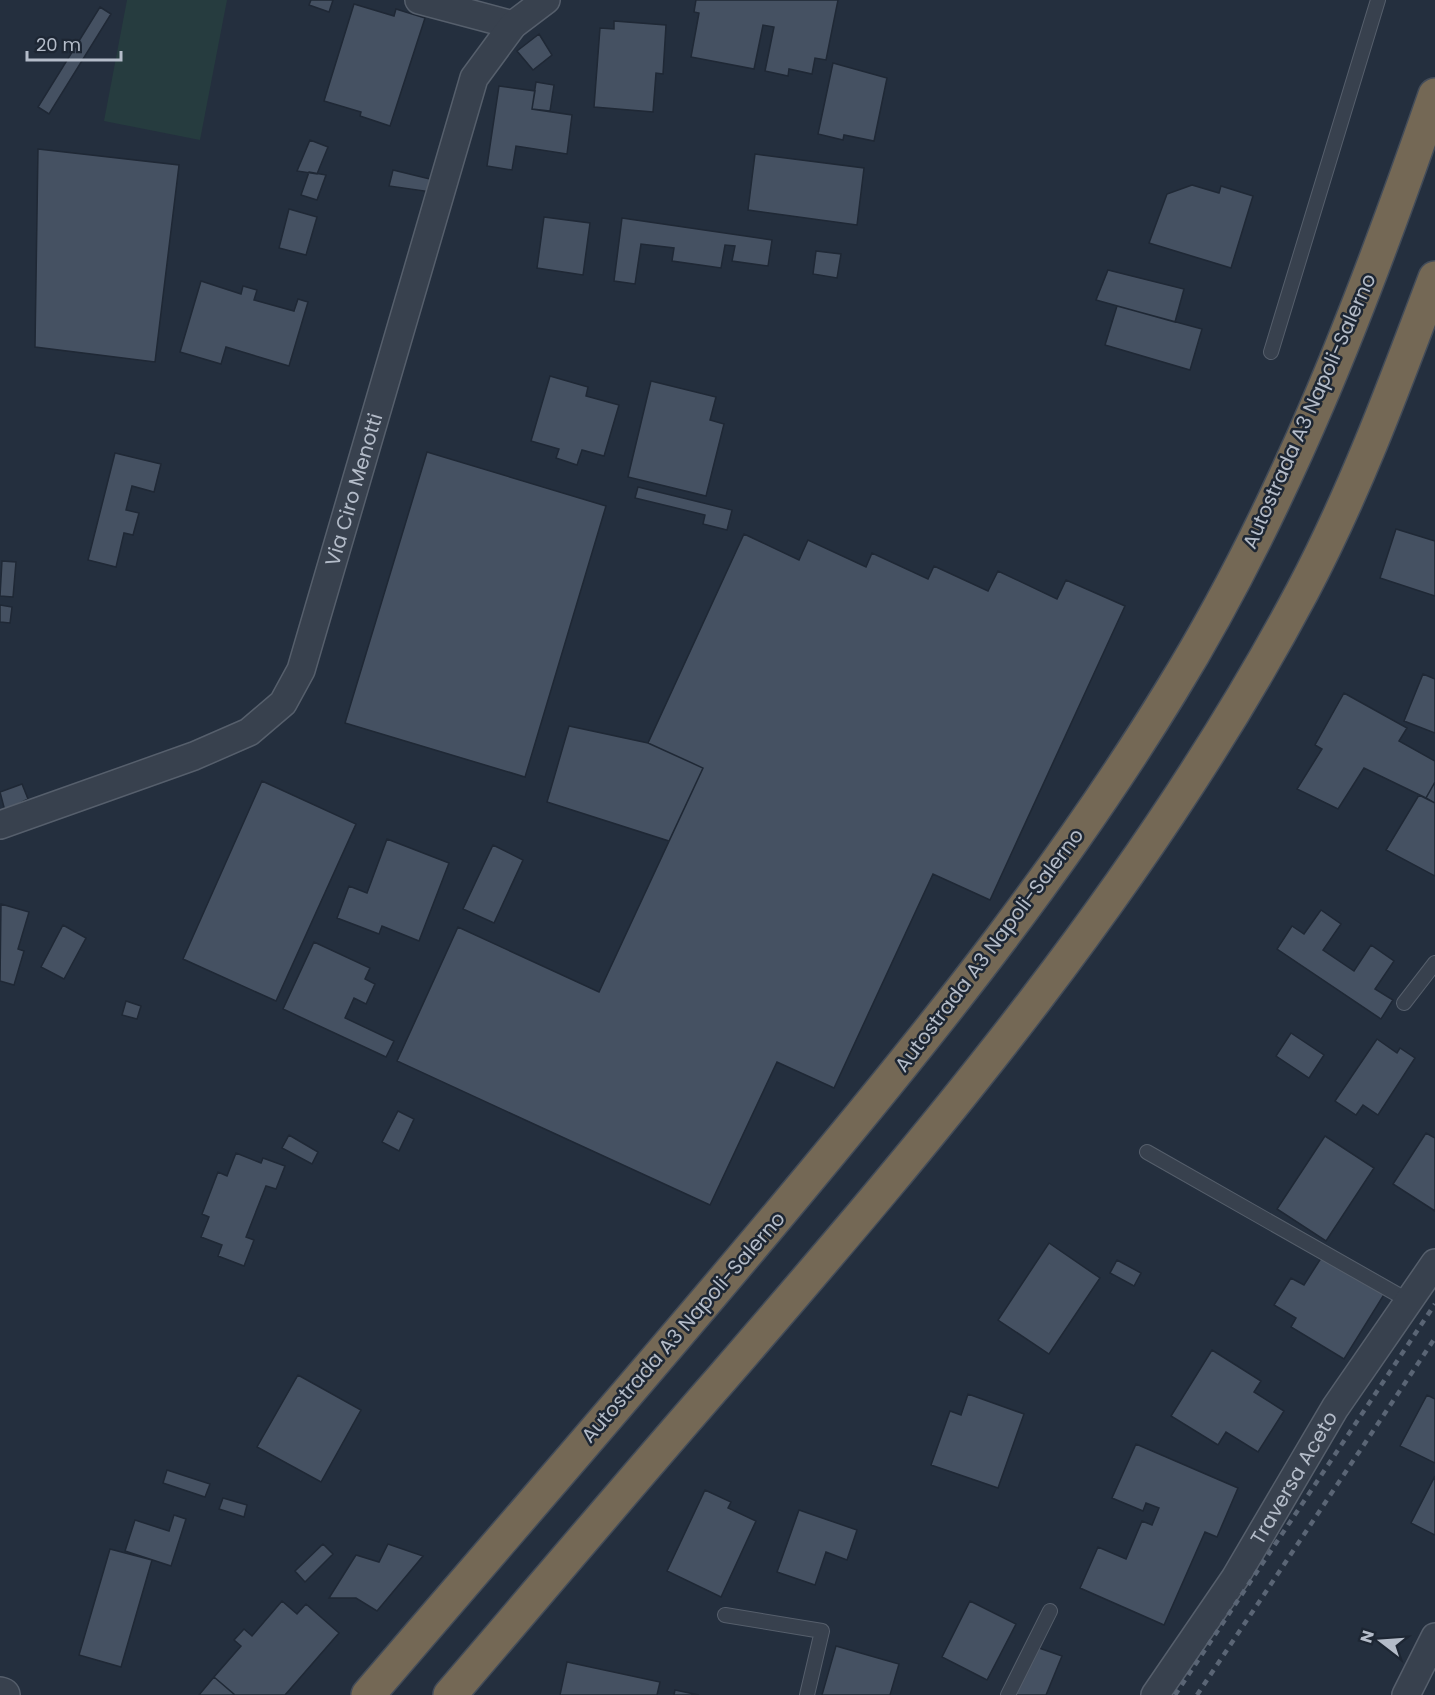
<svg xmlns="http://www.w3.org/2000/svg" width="1435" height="1695" font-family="Poppins,sans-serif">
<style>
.green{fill:#263c3f}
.building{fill:#455162;stroke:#1f2835;stroke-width:1.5}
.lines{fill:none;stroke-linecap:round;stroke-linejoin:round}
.service-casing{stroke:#565f6c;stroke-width:16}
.minor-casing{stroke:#565f6c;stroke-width:30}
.tertiary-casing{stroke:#565f6c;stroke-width:36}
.motorway-casing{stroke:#434c59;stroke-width:36}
.service{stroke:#38414e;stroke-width:14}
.minor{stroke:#38414e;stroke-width:27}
.tertiary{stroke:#38414e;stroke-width:33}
.motorway{stroke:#746855;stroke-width:33}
.rail{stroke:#5a6575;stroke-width:4.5;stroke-dasharray:6 6;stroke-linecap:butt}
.labels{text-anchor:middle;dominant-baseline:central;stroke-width:5;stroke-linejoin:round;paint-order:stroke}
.street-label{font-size:20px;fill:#b4bcc9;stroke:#1d2633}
</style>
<rect width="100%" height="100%" fill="#242f3e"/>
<!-- green -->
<path class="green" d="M 127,0 L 227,0 L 200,140 L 104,121 Z"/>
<!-- building -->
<path class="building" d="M 311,0 L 333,0 L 329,12 L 309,5 Z
M 696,0 L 838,0 L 826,60 L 815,58 L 812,74 L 789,69 L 788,76 L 765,71 L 774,27 L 763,25 L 754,69 L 691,57 L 699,13 L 694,12 Z
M 354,4 L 394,16 L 396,9 L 425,18 L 390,126 L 360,116 L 361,112 L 324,101 Z
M 100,7 L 111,14 L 49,114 L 38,107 Z
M 614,21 L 666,25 L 663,74 L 656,73 L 653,112 L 594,107 L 600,28 L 614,29 Z
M 539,34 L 552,55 L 533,70 L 517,51 Z
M 833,63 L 887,78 L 874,141 L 844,135 L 843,140 L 818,134 Z
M 536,82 L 554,85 L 550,111 L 532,109 Z
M 499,86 L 535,91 L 532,109 L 572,115 L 567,154 L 516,146 L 512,170 L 487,166 Z
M 310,140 L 328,147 L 317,174 L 297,171 Z
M 38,149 L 179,165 L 155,362 L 35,347 Z
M 755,154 L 864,168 L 857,225 L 748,210 Z
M 393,170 L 434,180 L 431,192 L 389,186 Z
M 309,172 L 326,175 L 317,200 L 301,195 Z
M 1192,185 L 1219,193 L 1221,186 L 1253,196 L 1231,268 L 1149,243 L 1167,194 Z
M 289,209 L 317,217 L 306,255 L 279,248 Z
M 544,217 L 590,223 L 583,275 L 537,268 Z
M 622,218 L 772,240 L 768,266 L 732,261 L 735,246 L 725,245 L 721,268 L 672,261 L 674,248 L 641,244 L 635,284 L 614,281 Z
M 816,251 L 841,254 L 837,278 L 813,274 Z
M 1108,270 L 1184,289 L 1175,322 L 1096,300 Z
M 201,281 L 241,294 L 243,286 L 257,290 L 254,300 L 294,311 L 298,299 L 308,302 L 289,366 L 226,347 L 221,364 L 180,352 Z
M 1117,306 L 1202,329 L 1190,370 L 1105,345 Z
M 550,376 L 588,387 L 586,396 L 619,405 L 604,456 L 582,450 L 577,465 L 556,458 L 559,449 L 531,441 Z
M 651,381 L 716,397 L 710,420 L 724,424 L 706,496 L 628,477 Z
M 427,452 L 606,506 L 525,777 L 345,723 Z
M 115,453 L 161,464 L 154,492 L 132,486 L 126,510 L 139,513 L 133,535 L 124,533 L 116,567 L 88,560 Z
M 638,487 L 732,510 L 727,530 L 703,524 L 705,515 L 635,498 Z
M 1396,529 L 1435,541 L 1435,596 L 1380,578 Z
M 744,534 L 799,560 L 808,540 L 866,567 L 872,553 L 928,579 L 934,566 L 988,591 L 998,571 L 1057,599 L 1066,580 L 1125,606 L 990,900 L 933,874 L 834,1088 L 777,1062 L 710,1205 L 397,1061 L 458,927 L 599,992 L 703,768 L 648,743 Z
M 2,561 L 16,562 L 13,597 L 0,596 Z
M 0,605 L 12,607 L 10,623 L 0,622 Z
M 1423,674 L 1435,679 L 1435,733 L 1404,721 Z
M 1344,693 L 1407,728 L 1399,741 L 1435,761 L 1435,782 L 1426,798 L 1364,768 L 1338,809 L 1297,789 L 1322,749 L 1315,745 Z
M 569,726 L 648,743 L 703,768 L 669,841 L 547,802 Z
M 262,781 L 356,824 L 276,1001 L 183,959 Z
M 1435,782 L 1435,803 L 1426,798 Z
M 22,784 L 28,799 L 5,811 L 0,792 Z
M 1419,795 L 1435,803 L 1435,876 L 1386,850 Z
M 387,839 L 449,863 L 419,941 L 382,926 L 379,934 L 337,918 L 349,886 L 367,893 Z
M 493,845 L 523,860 L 494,923 L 463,909 Z
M 1,904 L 29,912 L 18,949 L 24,951 L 14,985 L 0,981 Z
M 1321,910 L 1341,924 L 1323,950 L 1354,971 L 1371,945 L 1394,961 L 1375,989 L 1393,1000 L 1381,1019 L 1277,949 L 1292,926 L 1304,934 Z
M 63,925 L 86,938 L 64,979 L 41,967 Z
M 314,942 L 370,968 L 365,979 L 375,984 L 366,1004 L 354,998 L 345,1018 L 394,1041 L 386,1057 L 283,1009 Z
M 126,1001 L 141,1006 L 137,1019 L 122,1015 Z
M 1291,1033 L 1324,1055 L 1309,1078 L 1276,1056 Z
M 1377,1039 L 1397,1053 L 1400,1048 L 1415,1058 L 1378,1115 L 1363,1105 L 1356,1115 L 1335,1101 Z
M 398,1111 L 414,1119 L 399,1151 L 382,1142 Z
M 1426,1133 L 1435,1138 L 1435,1211 L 1393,1184 Z
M 289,1135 L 318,1152 L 312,1164 L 282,1148 Z
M 1325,1136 L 1374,1168 L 1326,1241 L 1277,1209 Z
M 236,1153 L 261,1163 L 263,1158 L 285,1166 L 276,1189 L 266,1186 L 246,1237 L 254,1240 L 244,1266 L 218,1256 L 222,1245 L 201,1237 L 209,1217 L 202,1214 L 218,1172 L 227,1176 Z
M 1049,1243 L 1100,1278 L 1049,1354 L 998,1320 Z
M 1323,1255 L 1385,1293 L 1344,1359 L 1291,1327 L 1296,1318 L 1274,1305 L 1291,1278 L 1304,1285 Z
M 1117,1260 L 1141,1273 L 1134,1286 L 1110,1273 Z
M 1212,1350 L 1261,1381 L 1254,1392 L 1284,1411 L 1258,1452 L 1226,1432 L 1218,1445 L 1171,1416 Z
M 298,1375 L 361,1410 L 321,1482 L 257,1447 Z
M 968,1394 L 1024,1414 L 998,1488 L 931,1465 L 950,1411 L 961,1415 Z
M 1427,1395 L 1435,1399 L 1435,1463 L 1400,1446 Z
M 1136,1444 L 1238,1488 L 1217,1537 L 1205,1532 L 1164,1625 L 1080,1588 L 1098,1547 L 1126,1559 L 1142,1521 L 1152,1525 L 1159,1508 L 1146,1503 L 1143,1511 L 1112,1498 Z
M 167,1470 L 210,1484 L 205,1497 L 163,1483 Z
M 1435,1476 L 1435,1535 L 1411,1523 Z
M 705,1490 L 731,1502 L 728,1508 L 756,1521 L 721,1597 L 667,1571 Z
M 223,1498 L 247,1505 L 244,1517 L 219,1509 Z
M 799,1510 L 857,1530 L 847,1560 L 826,1552 L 815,1585 L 777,1572 Z
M 174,1515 L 186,1519 L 171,1566 L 125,1551 L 135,1520 L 169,1531 Z
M 323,1544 L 333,1554 L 305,1582 L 295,1571 Z
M 388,1544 L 423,1556 L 377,1611 L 356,1598 L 329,1598 L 356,1555 L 379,1562 Z
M 110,1549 L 152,1560 L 121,1667 L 79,1655 Z
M 282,1601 L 297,1614 L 306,1604 L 339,1633 L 285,1695 L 235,1695 L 214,1677 L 241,1646 L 234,1640 L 244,1629 L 252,1636 Z
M 970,1601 L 1016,1624 L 987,1680 L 942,1657 Z
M 836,1646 L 899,1664 L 890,1695 L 822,1695 Z
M 1039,1648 L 1062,1656 L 1046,1695 L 1014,1695 Z
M 567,1662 L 660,1682 L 657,1695 L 560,1695 Z
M 214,1677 L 235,1695 L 199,1695 Z
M 675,1690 L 699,1695 L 674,1695 Z"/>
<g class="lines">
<!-- service casing -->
<g class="service-casing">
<path id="service" d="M 1271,352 L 1378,0
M 1404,1003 L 1435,963
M 1147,1152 L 1409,1301
M 725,1615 L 822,1631 L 807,1695
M 1008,1695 L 1050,1611"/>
</g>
<!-- minor casing -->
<g class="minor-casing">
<g id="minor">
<path d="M 419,0 L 513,25"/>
<path id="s1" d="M 0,825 L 194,756 L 249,732 L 283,703 L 301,670 L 474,78 L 513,25 L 546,0"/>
<path id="s2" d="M 1155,1695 L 1235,1578 L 1335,1408 L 1435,1263"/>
<path d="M 1406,1695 L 1435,1637"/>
</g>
</g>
<!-- tertiary casing -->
<g class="tertiary-casing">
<path id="tertiary" d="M 0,1694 L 3,1695"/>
</g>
<!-- motorway casing -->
<g class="motorway-casing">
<path id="motorway" d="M 368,1695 C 516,1522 666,1351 811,1176 C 940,1021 1066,863 1171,691 C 1285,506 1364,300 1435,95
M 450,1695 C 541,1589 631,1482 723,1377 C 936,1131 1149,880 1302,592 C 1355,492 1395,384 1435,278"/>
</g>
<!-- service -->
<use href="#service" class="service"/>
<!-- minor -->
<use href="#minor" class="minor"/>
<!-- tertiary -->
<use href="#tertiary" class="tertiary"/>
<!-- motorway -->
<use href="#motorway" class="motorway"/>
<!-- rail -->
<path class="rail" d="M 1175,1695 L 1435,1304
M 1197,1695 L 1435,1338"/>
</g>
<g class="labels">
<!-- street labels -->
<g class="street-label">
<text transform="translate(1309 411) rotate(-66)">Autostrada A3 Napoli-Salerno</text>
<text stroke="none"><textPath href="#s1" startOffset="536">Via Ciro Menotti</textPath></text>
<text transform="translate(989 950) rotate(-53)">Autostrada A3 Napoli-Salerno</text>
<text transform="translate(683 1327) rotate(-49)">Autostrada A3 Napoli-Salerno</text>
<text stroke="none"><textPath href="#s2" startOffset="258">Traversa Aceto</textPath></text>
</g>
</g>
<!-- north arrow -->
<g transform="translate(1381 1641) rotate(287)" stroke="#1d2633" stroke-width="4.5" paint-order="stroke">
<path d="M0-4.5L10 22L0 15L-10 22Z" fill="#b4bcc9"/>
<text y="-9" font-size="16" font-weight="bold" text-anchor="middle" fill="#b4bcc9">N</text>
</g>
<!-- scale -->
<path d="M27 51v9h94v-9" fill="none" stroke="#b4bcc9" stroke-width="3"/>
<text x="36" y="51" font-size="18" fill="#b4bcc9" stroke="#1d2633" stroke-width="4.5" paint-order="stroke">20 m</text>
</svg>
